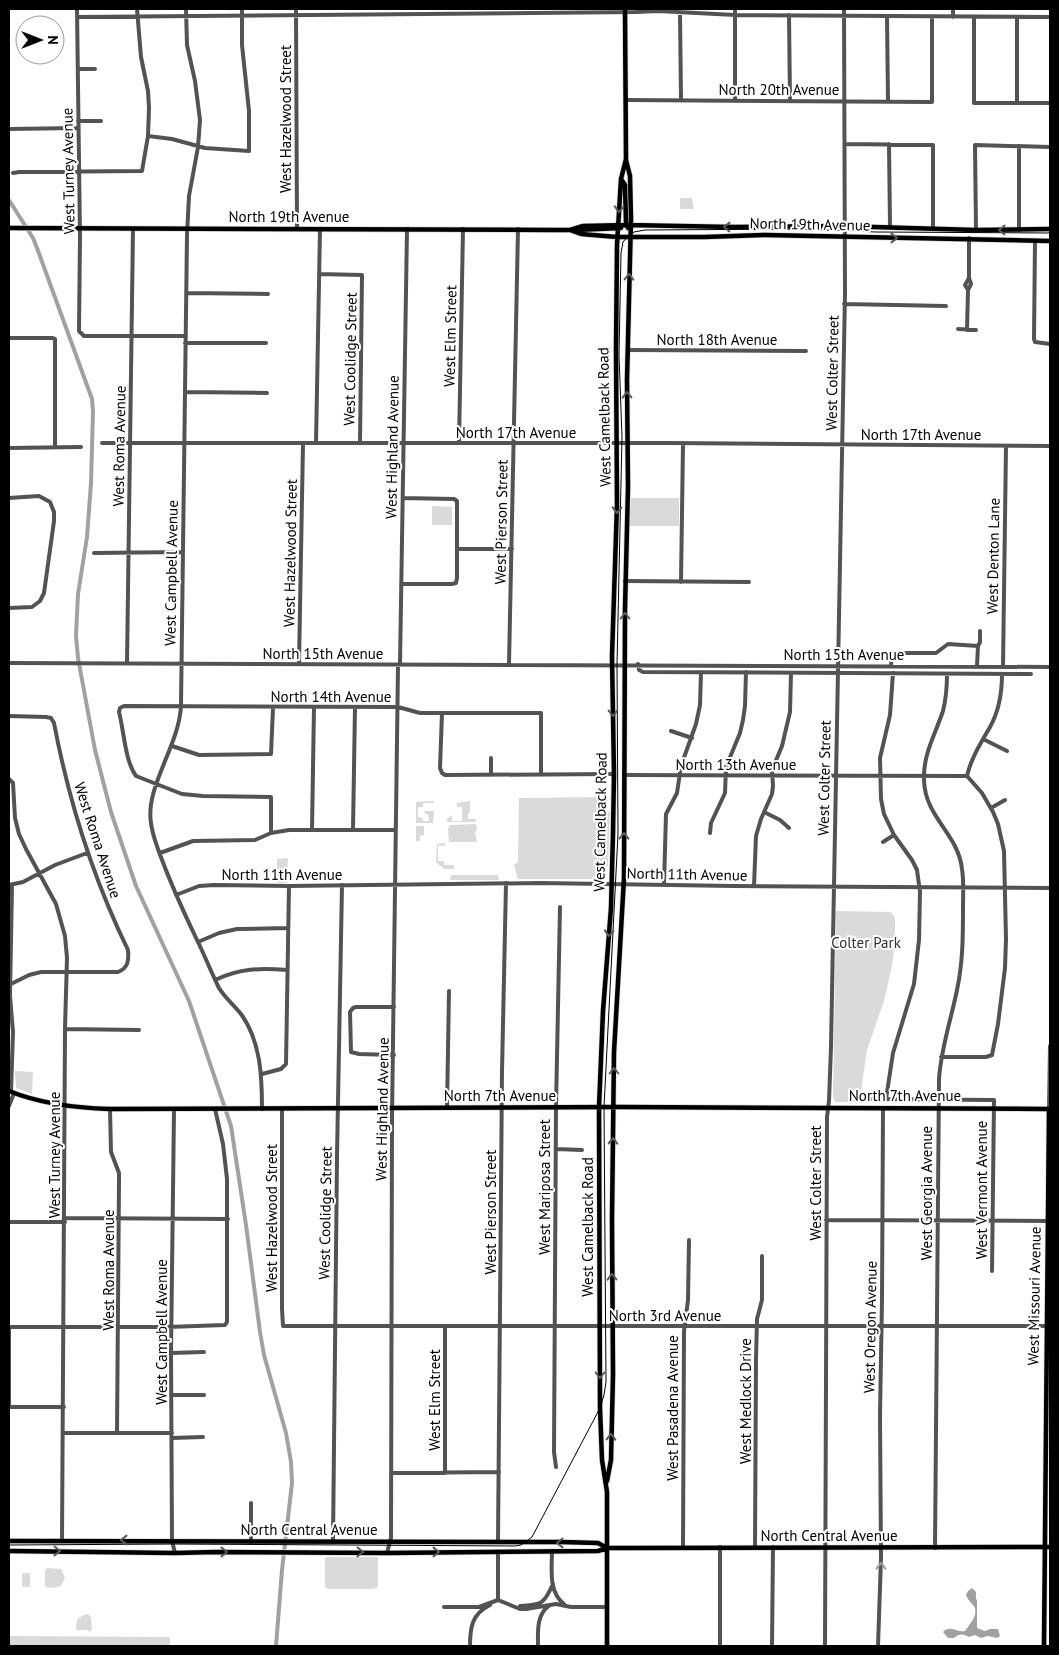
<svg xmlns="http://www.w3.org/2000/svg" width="1059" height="1655" font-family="'PT Sans',sans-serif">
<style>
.green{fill:#dadada}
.water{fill:#a1a1a1}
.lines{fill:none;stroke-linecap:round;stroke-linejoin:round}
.canal{stroke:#a1a1a1;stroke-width:4}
.major-casing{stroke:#dbdbdb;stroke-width:6}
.minor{stroke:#535353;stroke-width:4}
.major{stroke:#000;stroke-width:4.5}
.tram{stroke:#000;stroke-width:1}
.oneway{stroke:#595959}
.oneway2{stroke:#989898}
.labels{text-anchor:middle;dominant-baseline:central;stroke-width:4;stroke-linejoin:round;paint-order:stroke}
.street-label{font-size:15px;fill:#000;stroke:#fff}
.park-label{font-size:15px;fill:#313131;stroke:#fff}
</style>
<rect width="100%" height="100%" fill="#fff"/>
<!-- green -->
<path class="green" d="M 680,198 L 692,198 L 694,209 L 680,209 Z
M 631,498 L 679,498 L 679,526 L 629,526 Z
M 432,506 L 452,507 L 452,525 L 432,525 Z
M 608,797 L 607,811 L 610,812 L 608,866 L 605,866 L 602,879 L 518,879 L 514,865 L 518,862 L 519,798 Z
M 434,801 L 434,803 L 423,803 L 423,807 L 418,807 L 418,817 L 423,818 L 423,821 L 429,821 L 428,814 L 425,814 L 425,811 L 434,811 L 433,823 L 416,823 L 416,802 Z
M 470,801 L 470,813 L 468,813 L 468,819 L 476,819 L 475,822 L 447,822 L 447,819 L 452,815 L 452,821 L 462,821 L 462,807 L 457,807 L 457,803 Z
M 476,824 L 477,830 L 475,832 L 477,842 L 449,842 L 448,829 L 450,825 Z
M 416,826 L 424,826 L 424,835 L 420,836 L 420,841 L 416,841 Z
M 445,843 L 445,846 L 438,845 L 438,861 L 444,861 L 444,865 L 454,865 L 454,869 L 444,869 L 436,862 L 437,844 Z
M 288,858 L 287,883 L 277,883 L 277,859 Z
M 451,875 L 498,875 L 499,880 L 450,880 Z
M 836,911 L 890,912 L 892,913 L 895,918 L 895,942 L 892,966 L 884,1001 L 867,1050 L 860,1097 L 857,1102 L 836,1102 L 833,1098 Z
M 15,1071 L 33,1072 L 32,1094 L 16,1088 Z
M 325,1557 L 378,1557 L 378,1587 L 372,1589 L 328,1589 L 325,1587 Z
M 47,1568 L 61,1569 L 65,1578 L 61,1586 L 54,1588 L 45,1587 L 45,1571 Z
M 22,1573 L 30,1573 L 30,1587 L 22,1587 Z
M 84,1615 L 88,1614 L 91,1617 L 92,1629 L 90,1632 L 87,1630 L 76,1630 L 77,1619 Z
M 9,1636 L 170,1637 L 170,1646 L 9,1646 Z"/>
<!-- water -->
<path class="water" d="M 972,1588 L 976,1592 L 976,1598 L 977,1601 L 977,1628 L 985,1631 L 990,1629 L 998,1629 L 1000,1636 L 997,1638 L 988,1636 L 981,1638 L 975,1635 L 969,1637 C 964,1634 959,1633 954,1638 L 948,1638 L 943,1632 L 945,1630 C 953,1626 958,1633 965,1631 C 970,1624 980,1613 973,1605 C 970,1601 968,1600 966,1595 L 968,1591 Z"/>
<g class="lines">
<!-- canal -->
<path class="canal" d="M 9,200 L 33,238 L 37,248 L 92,399 L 93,411 L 91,483 L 87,537 L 78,594 L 76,636 L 78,658 L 95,750 L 111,812 L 136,886 L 189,1001 L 231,1126 L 246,1225 L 260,1332 L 264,1355 L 286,1433 L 291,1462 L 292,1483 L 282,1570 L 276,1646"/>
<!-- major casing -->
<g class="major-casing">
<path id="major" d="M 621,179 L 625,185 L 626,223 L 628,228
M 9,228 L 554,230 L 570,230 L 581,234 L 617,237 L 704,237 L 765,235 L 1050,241
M 570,230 L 583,226 L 627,225 L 733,227 L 839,226 L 976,230 L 1050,229
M 576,230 L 621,228
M 9,1091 C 41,1104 75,1108 110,1109 L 620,1107 L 1050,1109
M 607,1481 L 611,1460 L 613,1375 L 612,1219 L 614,1052 L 624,878 L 625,609 L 628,487 L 627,380 L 631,219 L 630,176 L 626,160
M 9,1541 L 561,1542 L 598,1543 L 607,1548
M 9,1551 L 175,1553 L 216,1552 L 387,1553 L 598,1551 L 607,1548 L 629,1548 L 1050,1547
M 607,1646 L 607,1492 L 602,1460 L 600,1408 L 599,1107 L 603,1011 L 611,908 L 613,833 L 614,774 L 612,656 L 617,505 L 616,350 L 617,245 L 621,179 L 626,159 L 625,9
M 1044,1646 L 1049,1109"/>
</g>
<!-- minor -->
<path class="minor" d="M 77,9 L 80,237 L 79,331 L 84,336 L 185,336
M 186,9 L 187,45 L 195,81 L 200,120 L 198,147 L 189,196 L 187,235 L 181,706 C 179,746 145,787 151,823 C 152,833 156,843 159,852 C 170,882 183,911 197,940 C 205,956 211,972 219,988 C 225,998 234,1005 241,1014 C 261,1042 262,1077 262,1109
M 296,9 L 297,229
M 735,9 L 735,101
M 680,13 L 681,99
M 789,15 L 790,101
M 77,17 L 636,12 L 658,11 L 735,15 L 1050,17
M 887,17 L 888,101
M 953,17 L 953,9
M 974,17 L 974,103 L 1050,103
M 78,69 L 95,69
M 626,100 L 932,102 L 932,17
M 1017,102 L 1017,17
M 78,121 L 101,121
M 9,129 L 78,128
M 148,136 L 172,139 L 205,148 L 249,151 L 249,111 L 242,45 L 242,9
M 845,144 L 933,145 L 933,229
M 889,144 L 890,227
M 1019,146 L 1019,230
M 13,173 L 19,172 L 142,171 L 148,136 L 149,108 L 148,91 L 141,57 L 137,9
M 976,230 L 975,145 L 1050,147
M 1035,241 L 1034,339 L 1035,342 L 1050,344
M 319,274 L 362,275 L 360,443
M 968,290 L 965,285 L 969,278
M 186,293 L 268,294
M 844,304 L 946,306
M 958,329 L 976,330
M 967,330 L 968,290 L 971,284 L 969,278 L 969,238
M 9,338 L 52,338 L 55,339 L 55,447
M 185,343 L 266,343
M 628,350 L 806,351
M 185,392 L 267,393
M 102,443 L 670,443 L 1050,446
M 316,443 L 320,229
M 459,443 L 463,229
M 9,448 L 81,447
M 9,498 L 39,496 L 50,502 L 54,512 L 54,521 L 44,593 L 40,601 L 32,607 L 9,608
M 457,549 L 512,549
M 94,553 L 182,552
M 625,581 L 749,582
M 681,582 L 683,444
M 401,584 L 452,584 L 456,583 L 457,578 L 457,501 L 454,499 L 403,498
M 978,646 L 980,642 L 980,631
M 9,663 L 1050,667
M 127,663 L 133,229
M 299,664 L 303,443
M 509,664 L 518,229
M 638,664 L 639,670 L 643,672 L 1031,674
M 400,665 L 407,229
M 891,666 L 892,654 L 894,653 L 936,653 L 948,644 L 978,646 L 977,666
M 1003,667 L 1006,446
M 120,708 L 124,706 L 398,707 L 420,713 L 541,713 L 541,775
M 120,708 L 119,712 C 124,731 125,761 136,776 L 182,794 L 203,796 L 271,797 L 271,833
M 442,713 L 440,768 L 442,773 L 445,775 L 614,774
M 9,716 L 46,717 L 51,718 L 54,723 C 69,802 93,878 128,950 C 129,961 128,968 118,972 L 41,972 L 29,975 L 9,985
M 671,731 L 692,738
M 983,739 L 1007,751
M 172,746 L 199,755 L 271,754 L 273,708
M 491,758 L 491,775
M 624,775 L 967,776
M 967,776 C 971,758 981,743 990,727 C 999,711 1002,692 1002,674
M 9,779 L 13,783 L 15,818 L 19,834 L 26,849 L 56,904 L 65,936 L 67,958 L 65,1029 L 62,1541
M 991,808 L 1005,800
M 764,812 L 780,820 L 789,828
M 312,830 L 314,707
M 353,830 L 355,707
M 710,833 L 711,823 L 725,793 L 726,767 L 740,733 L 743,720 L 745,706 L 746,672
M 883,842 L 894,835
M 160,853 L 193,841 L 255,840 L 271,833 L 289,830 L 396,830
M 9,885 L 23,882 L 55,865 L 87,853
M 664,885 L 666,814 L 677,793 L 681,766 L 696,724 L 700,705 L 701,672
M 754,886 L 756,836 L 761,819 L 772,794 L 773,786 L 772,770 L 782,746 L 790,712 L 791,673
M 176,895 L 199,886 L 214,885 L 289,886 L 540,883 L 734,886 L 1050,888
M 198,942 L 219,933 L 237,929 L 288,928
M 215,980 C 240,968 260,968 287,970
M 65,1029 L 139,1030
M 394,1055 L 359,1054 L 351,1052 L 350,1012 L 353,1008 L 356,1007 L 394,1007
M 941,1057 L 986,1057 L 992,1055 L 998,1024 L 1005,968 L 1006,939 L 1004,851 L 998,824 L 993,812 L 982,793 L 967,776
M 262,1074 L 281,1069 L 286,1064 L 289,886
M 11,1092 L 13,1032 L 10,996 L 12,885
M 862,1099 L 994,1100 L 992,1271
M 886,1099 L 893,1053 L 914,984 L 919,940 L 920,892 L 917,870 L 912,860 L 894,835 L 884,814 L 881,799 L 880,758 L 890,715 L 893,673
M 9,1106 L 14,1093
M 447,1108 L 449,991
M 110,1109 L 111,1152 L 119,1173 L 119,1180 L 117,1433
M 282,1109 L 282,1309 L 283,1326 L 1046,1326
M 1049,1109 L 1050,1046
M 174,1110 L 171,1353 L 172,1541 L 175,1553
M 556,1149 L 582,1150
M 65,1218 L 228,1219
M 826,1220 L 1047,1221
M 9,1222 L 65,1222
M 9,1327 L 167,1327 L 225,1325 L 227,1322 L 227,1179 L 223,1144 L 215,1109
M 171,1353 L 204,1352
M 172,1395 L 204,1395
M 9,1407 L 9,1327
M 9,1407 L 64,1407
M 63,1433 L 172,1433
M 172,1438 L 203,1437
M 556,1467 L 554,1452 L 556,1107 L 560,907
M 391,1473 L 499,1472
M 445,1473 L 445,1327
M 251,1542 L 251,1503
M 333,1542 L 337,1156 L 342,885
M 498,1542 L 502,1071 L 506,883
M 683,1547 L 684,1331 L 688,1300 L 689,1240
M 755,1547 L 756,1359 L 757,1319 L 762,1300 L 762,1256
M 935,1548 L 939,1079 C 941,1048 951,1020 957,990 C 963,962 963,935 963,907 C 963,894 964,881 962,869 C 958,833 925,818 924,780 C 923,754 935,735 943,711 C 946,699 947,686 947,674
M 552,1551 C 552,1568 548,1592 564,1604
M 498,1552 L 498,1600
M 387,1553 L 391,1538 L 392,1117 L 398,665
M 520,1606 C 542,1605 544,1604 553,1584
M 444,1607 L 479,1607 L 498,1600 L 520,1609 L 526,1609 L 556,1604 L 571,1607 L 607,1607
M 470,1646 C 470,1627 472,1614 490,1605
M 538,1646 C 538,1632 536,1614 550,1605
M 720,1646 L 720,1547
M 772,1646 L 773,1547
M 825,1646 L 827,1117 L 829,1101 L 831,1047 L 845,293 L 844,9
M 878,1646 L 881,1558 L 880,1415 L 882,1299 L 883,1108"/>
<!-- major -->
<use href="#major" class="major"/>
<!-- tram -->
<path class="tram" d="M 9,1545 L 174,1544 L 515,1546 L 521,1545 L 532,1537 L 600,1408 L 604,1395 L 606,1382 L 604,1107 L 618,834 L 617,664 L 622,437 L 619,355 L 621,253 L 623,242 L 629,235 L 634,232 L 645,230 L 803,229 L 876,232 L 1050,233"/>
</g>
<!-- one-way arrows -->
<defs><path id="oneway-chevron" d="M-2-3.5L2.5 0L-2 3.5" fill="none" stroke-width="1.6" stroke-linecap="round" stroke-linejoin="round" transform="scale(1.25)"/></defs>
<g class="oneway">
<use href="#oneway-chevron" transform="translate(619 209) rotate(93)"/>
<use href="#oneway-chevron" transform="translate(727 227) rotate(-179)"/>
<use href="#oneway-chevron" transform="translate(1002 230) rotate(-179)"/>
<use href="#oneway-chevron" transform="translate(894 238)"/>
<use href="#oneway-chevron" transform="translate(629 277) rotate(-89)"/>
<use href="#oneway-chevron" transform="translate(627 395) rotate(-91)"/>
<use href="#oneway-chevron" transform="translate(617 510) rotate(91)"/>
<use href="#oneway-chevron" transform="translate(625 616) rotate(-90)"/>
<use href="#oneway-chevron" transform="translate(613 713) rotate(89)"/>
<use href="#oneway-chevron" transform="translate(624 836) rotate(-89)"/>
<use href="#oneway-chevron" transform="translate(609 933) rotate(94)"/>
<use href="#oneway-chevron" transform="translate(614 1071) rotate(-90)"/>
<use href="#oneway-chevron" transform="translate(613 1141) rotate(-89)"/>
<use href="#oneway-chevron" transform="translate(612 1277) rotate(-91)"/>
<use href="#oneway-chevron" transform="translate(600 1375) rotate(90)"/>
<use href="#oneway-chevron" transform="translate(611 1437) rotate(-89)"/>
<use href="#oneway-chevron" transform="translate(124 1540) rotate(-180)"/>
<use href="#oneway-chevron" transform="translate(560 1543) rotate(-180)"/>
<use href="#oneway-chevron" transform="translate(57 1551) rotate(1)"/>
<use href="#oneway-chevron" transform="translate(224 1552)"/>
<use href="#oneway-chevron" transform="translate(360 1552) rotate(1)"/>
<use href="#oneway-chevron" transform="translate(436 1552)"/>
</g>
<use class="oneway2" href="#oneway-chevron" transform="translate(881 1566) rotate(-89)"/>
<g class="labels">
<!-- street labels -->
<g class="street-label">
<text x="779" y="89">North 20th Avenue</text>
<text transform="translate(285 119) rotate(-90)">West Hazelwood Street</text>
<text transform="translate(68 171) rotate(-91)">West Turney Avenue</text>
<text x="289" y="216">North 19th Avenue</text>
<text transform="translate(810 224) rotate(1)">North 19th Avenue</text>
<text transform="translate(450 336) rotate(-89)">West Elm Street</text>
<text x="717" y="339">North 18th Avenue</text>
<text transform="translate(350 359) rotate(-89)">West Coolidge Street</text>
<text transform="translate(832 373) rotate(-89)">West Colter Street</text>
<text transform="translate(604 417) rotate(-91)">West Camelback Road</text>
<text x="516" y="432">North 17th Avenue</text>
<text x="921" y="434">North 17th Avenue</text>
<text transform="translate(119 446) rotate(-89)">West Roma Avenue</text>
<text transform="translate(392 447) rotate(-89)">West Highland Avenue</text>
<text transform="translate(501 522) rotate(-89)">West Pierson Street</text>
<text transform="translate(290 553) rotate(-89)">West Hazelwood Street</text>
<text transform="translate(993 556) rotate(-89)">West Denton Lane</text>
<text transform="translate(171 573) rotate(-89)">West Campbell Avenue</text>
<text x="323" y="653">North 15th Avenue</text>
<text x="844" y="654">North 15th Avenue</text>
<text x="331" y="696">North 14th Avenue</text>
<text x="736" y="764">North 13th Avenue</text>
<text transform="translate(824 778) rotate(-89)">West Colter Street</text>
<text transform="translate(600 822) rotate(-89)">West Camelback Road</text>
<text transform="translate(98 840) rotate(72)">West Roma Avenue</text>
<text x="282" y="874">North 11th Avenue</text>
<text transform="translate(687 874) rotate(1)">North 11th Avenue</text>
<text x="500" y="1095">North 7th Avenue</text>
<text x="905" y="1095">North 7th Avenue</text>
<text transform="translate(382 1109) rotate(-89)">West Highland Avenue</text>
<text transform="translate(54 1155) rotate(-90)">West Turney Avenue</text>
<text transform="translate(815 1183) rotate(-90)">West Colter Street</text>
<text transform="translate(544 1187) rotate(-90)">West Mariposa Street</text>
<text transform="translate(981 1190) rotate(-90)">West Vermont Avenue</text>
<text transform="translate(926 1193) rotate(-90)">West Georgia Avenue</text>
<text transform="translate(490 1212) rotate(-90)">West Pierson Street</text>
<text transform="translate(325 1213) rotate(-89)">West Coolidge Street</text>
<text transform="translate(271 1218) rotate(-90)">West Hazelwood Street</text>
<text transform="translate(587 1227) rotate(-90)">West Camelback Road</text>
<text transform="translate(108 1270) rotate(-90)">West Roma Avenue</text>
<text transform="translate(1034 1296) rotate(-89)">West Missouri Avenue</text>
<text x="665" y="1315">North 3rd Avenue</text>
<text transform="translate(870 1327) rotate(-89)">West Oregon Avenue</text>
<text transform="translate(161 1332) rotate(-90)">West Campbell Avenue</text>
<text transform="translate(434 1400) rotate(-90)">West Elm Street</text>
<text transform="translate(745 1401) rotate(-90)">West Medlock Drive</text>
<text transform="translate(672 1408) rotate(-90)">West Pasadena Avenue</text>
<text x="309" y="1529">North Central Avenue</text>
<text x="829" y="1535">North Central Avenue</text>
</g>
<!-- park labels -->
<g class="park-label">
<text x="866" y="942">Colter Park</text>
</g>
</g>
<!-- border -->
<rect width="1059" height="1655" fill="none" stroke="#000000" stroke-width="20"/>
<!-- north arrow -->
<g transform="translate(40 40) rotate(90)"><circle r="24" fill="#ffffff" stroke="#999999"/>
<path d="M0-4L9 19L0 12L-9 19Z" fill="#000000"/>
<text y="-8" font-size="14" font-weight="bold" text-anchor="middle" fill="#000000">N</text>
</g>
</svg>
